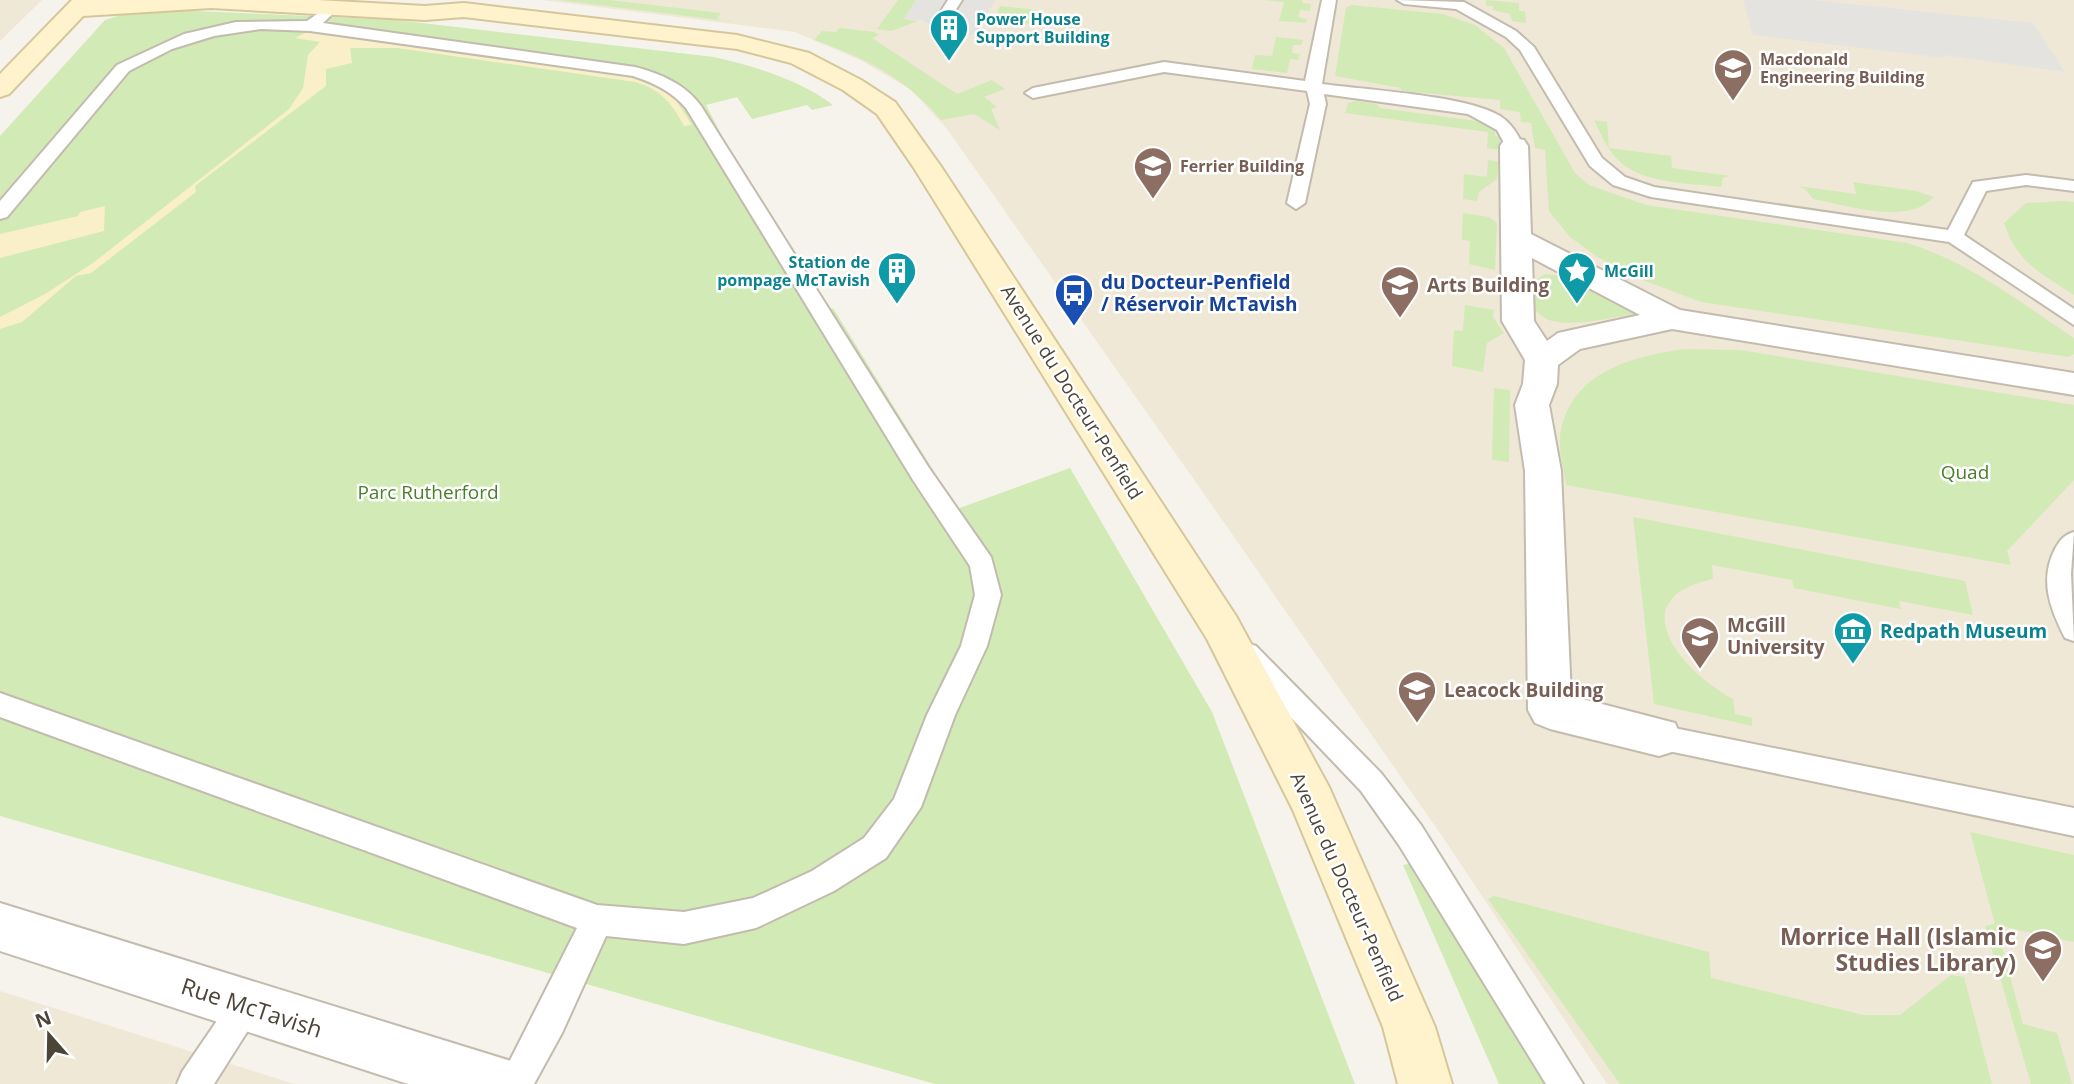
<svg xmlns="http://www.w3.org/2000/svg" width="2074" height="1084" font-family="'Open Sans',sans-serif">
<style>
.education{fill:#efe8d6}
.green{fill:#d2eab5}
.sand{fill:#f9efc9}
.parking{fill:#e5e3e0}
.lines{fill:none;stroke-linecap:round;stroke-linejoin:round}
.lane-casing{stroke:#c2bbae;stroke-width:4}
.street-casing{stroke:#c2bbae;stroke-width:4}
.secondary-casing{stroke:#d6c79b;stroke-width:4}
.lane{fill:#fff;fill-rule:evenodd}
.street{fill:#fff;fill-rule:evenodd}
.secondary{fill:#fff3cd;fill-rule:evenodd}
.labels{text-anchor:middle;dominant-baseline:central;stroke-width:5;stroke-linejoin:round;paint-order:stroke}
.far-culture-label{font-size:16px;font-weight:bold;fill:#0d838f;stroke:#fff;text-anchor:start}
.far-education-label{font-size:16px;font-weight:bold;fill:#785e54;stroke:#fff;text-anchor:start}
.transit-label{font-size:19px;font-weight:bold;fill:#164399;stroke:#fff;text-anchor:start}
.education-label{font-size:19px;font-weight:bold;fill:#785e54;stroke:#fff;text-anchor:start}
.street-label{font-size:19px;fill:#4b4439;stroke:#fff}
.park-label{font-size:19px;fill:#4a7f2a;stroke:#fff}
.culture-label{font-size:19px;font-weight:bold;fill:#0d838f;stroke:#fff;text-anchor:start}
.near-education-label{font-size:23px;font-weight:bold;fill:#785e54;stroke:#fff;text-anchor:end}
.near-street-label{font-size:23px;fill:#4b4439;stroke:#fff}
</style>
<rect width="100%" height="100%" fill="#f6f3ec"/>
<!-- education -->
<path class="education" d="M 0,0 L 42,0 L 0,41 Z
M 542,0 L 2074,0 L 2074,1084 L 1607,1084 L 1444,839 L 1209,501 L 947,129 L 910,89 L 862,61 L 795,32 Z
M 0,991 L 294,1084 L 0,1084 Z"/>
<!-- green -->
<path class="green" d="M 558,0 L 609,0 L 721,13 L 717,19 L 735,22 Z
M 898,0 L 916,0 L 904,19 L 918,21 L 891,31 L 877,29 Z
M 1263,0 L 1302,0 L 1302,3 L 1311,4 L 1310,11 L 1300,10 L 1298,17 L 1307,19 L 1306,23 L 1279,21 L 1284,2 Z
M 1486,0 L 1519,3 L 1519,11 L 1525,11 L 1526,23 L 1512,21 L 1510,14 L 1493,10 L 1493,6 L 1486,6 Z
M 1351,5 L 1443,14 L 1475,25 L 1504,48 L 1575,173 L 1589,185 L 1646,205 L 1907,243 C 1969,262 2020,302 2074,338 L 2074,354 L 2069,357 L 1701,302 L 1640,279 L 1599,258 L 1570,237 L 1549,211 L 1545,150 L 1535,148 L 1531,123 L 1521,122 L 1520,112 L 1500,109 L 1500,100 L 1401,91 L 1401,88 L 1335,76 L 1346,8 Z
M 1000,6 L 1037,10 L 1031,24 L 993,20 Z
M 197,11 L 396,20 L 714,57 C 756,67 798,79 833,105 L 812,110 L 807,105 L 752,119 L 737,97 L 706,105 L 722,136 L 713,138 L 821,312 L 833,308 L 957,509 L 1070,468 L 1212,712 L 1355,1084 L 935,1084 L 0,816 L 0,136 L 105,20 L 130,12 Z
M 839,28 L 874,32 L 879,35 L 872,38 L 957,94 L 992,80 L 1005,89 L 984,97 L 997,107 L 991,109 L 1000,130 L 974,114 L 941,120 C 907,79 864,57 814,40 L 822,31 L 836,32 Z
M 1276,37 L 1303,40 L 1301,45 L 1293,45 L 1292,53 L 1300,54 L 1298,60 L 1290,59 L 1287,73 L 1252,69 L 1255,55 L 1272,56 Z
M 1356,101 L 1377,104 L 1380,108 L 1484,122 L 1485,126 L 1495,127 L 1495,136 L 1500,137 L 1500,150 L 1487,148 L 1488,132 L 1345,113 L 1348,103 Z
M 1594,120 L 1607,122 L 1609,148 L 1671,156 L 1672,168 L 1730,176 L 1723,178 L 1721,187 C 1689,183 1639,184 1616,158 C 1606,147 1600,132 1594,120 Z
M 1488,160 L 1499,162 L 1497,179 L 1479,192 L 1477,201 L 1463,199 L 1464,174 L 1487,177 Z
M 1853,182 L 1916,191 L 1934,197 C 1907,226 1847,205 1813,199 L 1805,189 L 1798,186 L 1856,194 Z
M 2063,201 L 2074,202 L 2074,295 C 2041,273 2017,263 2004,223 L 2026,203 Z
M 1463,213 L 1489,217 L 1497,223 L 1495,270 L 1469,264 L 1470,241 L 1462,240 Z
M 1545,274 L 1563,276 L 1634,307 L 1635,314 C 1610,317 1550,335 1535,309 L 1533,282 Z
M 1465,305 L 1494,310 L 1493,317 L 1504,333 L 1487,343 L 1483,372 L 1452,366 L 1454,330 L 1463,331 Z
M 1684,349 L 1740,350 L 2074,405 L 2074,480 L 2007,551 L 2011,565 L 1566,485 C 1564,469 1557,446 1561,430 C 1574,371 1631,357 1684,349 Z
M 1494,388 L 1510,390 L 1509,462 L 1492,460 Z
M 1633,517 L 1965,581 L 1973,615 L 1899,601 L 1901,609 L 1794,588 L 1792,580 L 1712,565 L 1713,579 C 1619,599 1682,671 1733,699 L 1735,714 L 1752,718 L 1752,726 L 1654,704 Z
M 1970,832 L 2074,855 L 2074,942 L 1996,925 L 2023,1024 L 2057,1033 L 2072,1084 L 2031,1084 L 1985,926 L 1995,924 Z
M 1409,864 L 1553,1084 L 1499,1084 L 1403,865 Z
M 1494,896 L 1709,952 L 1711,978 L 1863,1015 L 1900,1015 L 1951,975 L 1964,977 L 1992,1084 L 1620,1084 L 1488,899 Z"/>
<!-- sand -->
<path class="sand" d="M 307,32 L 640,78 L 671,93 L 692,125 L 684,126 C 672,104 661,89 635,82 L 397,48 L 350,48 L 352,63 L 326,69 L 326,86 L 195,186 L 196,192 L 91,273 L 76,276 L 22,322 L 0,329 L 0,317 L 45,294 L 93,263 L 289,109 L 303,88 L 308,55 L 320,42 L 295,38 Z
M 105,206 L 104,231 L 0,258 L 0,234 L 78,216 L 80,212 Z"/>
<!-- parking -->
<path class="parking" d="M 916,0 L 995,0 L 976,35 L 940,31 L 922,20 L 904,19 Z
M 1743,0 L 1812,0 L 2033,23 L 2065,72 L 1944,55 L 1945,58 L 1753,35 Z"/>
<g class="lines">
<!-- lane casing -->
<g class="lane-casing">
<path id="lane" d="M 948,0 L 962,0 L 950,19 L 940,19 L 938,16 Z
M 1322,0 L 1336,0 L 1322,84 C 1366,90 1465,95 1500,116 C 1511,123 1518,134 1523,146 L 1520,150 L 1508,150 L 1497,130 L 1468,114 L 1324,94 L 1326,104 L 1305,203 L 1296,209 L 1287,203 L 1310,104 L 1307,91 L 1164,72 L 1033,98 L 1025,93 L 1033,88 L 1164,62 L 1305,81 Z
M 1397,0 L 1464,2 L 1516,31 L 1534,47 L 1602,158 L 1625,177 L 1654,187 L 1948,230 L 1973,182 L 2026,175 L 2074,181 L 2074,191 L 2026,185 L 1986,191 L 1964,235 L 2074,309 L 2074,325 L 1949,242 L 1651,197 L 1613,185 L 1590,166 L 1520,50 L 1506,37 L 1456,9 L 1404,4 Z
M 333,3 L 340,7 L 323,23 L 635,67 C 661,74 685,84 701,106 L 929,468 L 991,557 L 1001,595 L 987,646 L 955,715 L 921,807 L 886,858 L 834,891 L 756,928 L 684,944 L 606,936 L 562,1033 L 534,1084 L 498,1084 L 577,928 L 0,717 L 0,693 L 597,905 L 684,912 L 753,898 L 812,871 L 864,838 L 894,799 L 927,715 L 961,646 L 975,595 L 970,566 L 913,480 L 686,108 C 671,91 654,83 633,76 L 310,31 L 261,29 L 214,36 L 172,49 L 129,71 L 7,217 L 0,219 L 0,201 L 117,65 L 184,34 L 236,22 L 307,21 Z
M 2074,532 L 2071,574 L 2074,641 L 2065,638 C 2050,609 2039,580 2055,549 C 2060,540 2064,535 2074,532 Z
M 1247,643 L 1256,646 L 1381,773 L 1421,825 L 1583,1084 L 1546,1084 L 1399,845 L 1361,791 L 1238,662 L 1234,654 L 1238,646 Z
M 1659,725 L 2074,808 L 2074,836 L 1659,749 L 1649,746 L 1645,737 L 1649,728 Z
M 248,989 L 260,993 L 264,1005 L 214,1084 L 177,1084 L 182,1072 L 236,993 Z"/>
</g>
<!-- street casing -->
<g class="street-casing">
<path id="street" d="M 1514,138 L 1524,140 L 1528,146 L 1531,234 L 1680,310 L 2074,373 L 2074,395 L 1672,329 L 1580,349 L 1558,365 L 1557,384 L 1549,405 L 1561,471 L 1571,696 L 1675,723 L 1681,737 L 1675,751 L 1659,756 L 1550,729 L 1535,723 L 1528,710 L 1525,471 L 1515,405 L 1523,384 L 1525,360 L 1502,321 L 1500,146 L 1504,140 ZM 1532,258 L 1640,315 L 1558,333 L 1547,341 L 1534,321 Z
M 0,903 L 524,1065 L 532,1084 L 408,1084 L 0,951 Z"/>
</g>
<!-- secondary casing -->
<g class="secondary-casing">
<path id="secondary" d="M 72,0 L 317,0 L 425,6 L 464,3 L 737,35 L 809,53 L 861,80 L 895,102 L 942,168 L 1236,616 L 1329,787 L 1435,1027 L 1452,1084 L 1398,1084 L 1383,1027 L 1293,810 L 1207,639 L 914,168 L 877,114 L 843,90 L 791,63 L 737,49 L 464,17 L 425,20 L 211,8 L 83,16 L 9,94 L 0,97 L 0,74 Z"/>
</g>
<!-- lane -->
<use href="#lane" class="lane"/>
<!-- street -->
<use href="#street" class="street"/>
<!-- secondary -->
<use href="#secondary" class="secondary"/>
</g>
<!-- icons -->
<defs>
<g id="building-pin" transform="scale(2.0125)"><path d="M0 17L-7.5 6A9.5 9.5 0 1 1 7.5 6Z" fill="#0f9aa8" stroke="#fff"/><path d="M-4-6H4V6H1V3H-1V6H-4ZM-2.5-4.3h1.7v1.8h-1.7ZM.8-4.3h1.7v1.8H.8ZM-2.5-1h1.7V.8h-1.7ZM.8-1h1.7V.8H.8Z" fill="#fff"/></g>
<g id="university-pin" transform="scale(2.0125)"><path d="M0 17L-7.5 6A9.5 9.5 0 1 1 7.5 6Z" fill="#8d6e63" stroke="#fff"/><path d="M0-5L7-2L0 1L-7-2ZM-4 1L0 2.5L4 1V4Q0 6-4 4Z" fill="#fff"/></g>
<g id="sight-pin" transform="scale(2.0125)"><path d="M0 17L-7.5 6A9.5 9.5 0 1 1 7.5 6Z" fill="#0f9aa8" stroke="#fff"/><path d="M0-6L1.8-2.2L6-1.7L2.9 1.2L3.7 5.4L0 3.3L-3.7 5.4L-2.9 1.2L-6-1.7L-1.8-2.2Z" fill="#fff"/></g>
<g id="bus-pin" transform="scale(2.0125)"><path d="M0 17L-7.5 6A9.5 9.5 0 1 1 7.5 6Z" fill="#1a4fb4" stroke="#fff"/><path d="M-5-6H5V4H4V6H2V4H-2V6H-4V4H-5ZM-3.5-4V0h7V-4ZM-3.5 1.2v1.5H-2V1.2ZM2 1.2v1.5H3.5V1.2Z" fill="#fff"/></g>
<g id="museum-pin" transform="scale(2.0125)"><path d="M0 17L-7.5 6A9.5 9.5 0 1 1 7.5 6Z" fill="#0f9aa8" stroke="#fff"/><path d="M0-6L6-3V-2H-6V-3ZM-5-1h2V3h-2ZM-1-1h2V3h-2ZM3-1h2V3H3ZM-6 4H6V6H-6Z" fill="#fff"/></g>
</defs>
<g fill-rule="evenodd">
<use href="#building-pin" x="949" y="28"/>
<use href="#university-pin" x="1733" y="68"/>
<use href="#university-pin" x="1153" y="166"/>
<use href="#building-pin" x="897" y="271"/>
<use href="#sight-pin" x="1577" y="271"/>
<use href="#university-pin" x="1400" y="285"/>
<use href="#bus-pin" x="1074" y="293"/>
<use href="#museum-pin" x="1853" y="631"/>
<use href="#university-pin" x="1700" y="636"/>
<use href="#university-pin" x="1417" y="690"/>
<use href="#university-pin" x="2043" y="949"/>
</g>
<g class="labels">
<!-- far-culture labels -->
<g class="far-culture-label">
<text x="976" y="19">Power House<tspan x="976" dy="18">Support Building</tspan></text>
<text x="870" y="262" text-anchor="end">Station de<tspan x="870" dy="18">pompage McTavish</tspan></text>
<text x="1604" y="271">McGill</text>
</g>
<!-- far-education labels -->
<g class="far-education-label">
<text x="1760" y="59">Macdonald<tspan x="1760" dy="18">Engineering Building</tspan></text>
<text x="1180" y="166">Ferrier Building</text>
</g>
<!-- transit labels -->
<g class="transit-label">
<text x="1101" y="282">du Docteur-Penfield<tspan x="1101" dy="22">/ Réservoir McTavish</tspan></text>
</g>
<!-- education labels -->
<g class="education-label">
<text x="1427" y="285">Arts Building</text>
<text x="1727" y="625">McGill<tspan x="1727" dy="22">University</tspan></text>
<text x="1444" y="690">Leacock Building</text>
</g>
<!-- street labels -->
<g class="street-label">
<text transform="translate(1072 392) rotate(58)">Avenue du Docteur-Penfield</text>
<text transform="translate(1347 887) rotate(66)">Avenue du Docteur-Penfield</text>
</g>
<!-- park labels -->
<g class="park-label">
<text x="1965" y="472">Quad</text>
<text x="428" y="492">Parc Rutherford</text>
</g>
<!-- culture labels -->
<g class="culture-label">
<text x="1880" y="631">Redpath Museum</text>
</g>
<!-- near-education labels -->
<g class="near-education-label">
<text x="2016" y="936">Morrice Hall (Islamic<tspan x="2016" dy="26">Studies Library)</tspan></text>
</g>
<!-- near-street labels -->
<g class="near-street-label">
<text transform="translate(252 1007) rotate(18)">Rue McTavish</text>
</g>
</g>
<!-- north arrow -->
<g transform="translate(49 1035) rotate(340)" stroke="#ffffff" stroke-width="5" paint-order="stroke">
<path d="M0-5L12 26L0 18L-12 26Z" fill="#4b4439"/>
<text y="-10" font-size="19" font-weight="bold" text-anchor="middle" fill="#4b4439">N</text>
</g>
</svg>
